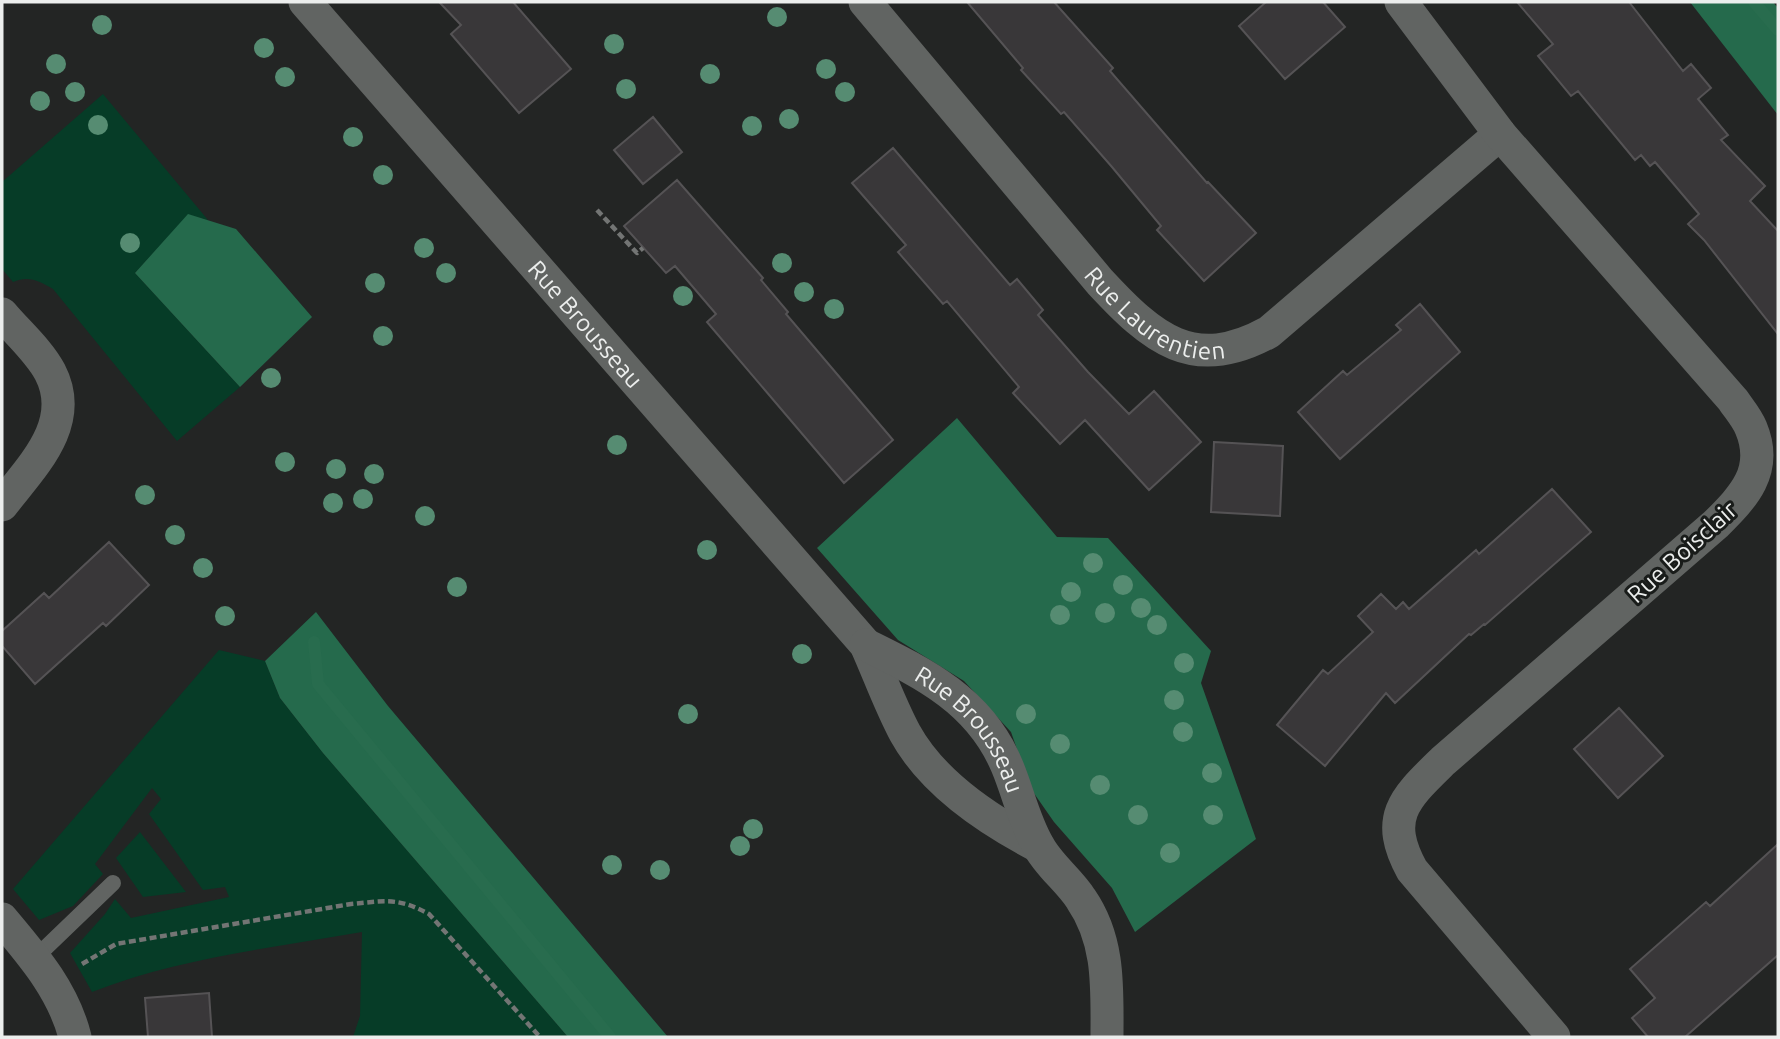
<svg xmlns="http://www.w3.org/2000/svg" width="1780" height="1039" font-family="Ubuntu,sans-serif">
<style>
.green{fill:#063c27}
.forest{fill:#256a4c}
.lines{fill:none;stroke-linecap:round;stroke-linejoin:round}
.stream{stroke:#286c4e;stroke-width:12}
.building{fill:#393739;stroke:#555355;stroke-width:2}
.path{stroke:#737574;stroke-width:4.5;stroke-dasharray:7 3.5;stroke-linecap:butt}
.service{stroke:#616462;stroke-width:16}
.minor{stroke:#616462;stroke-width:33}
.tree{fill:#568c72}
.labels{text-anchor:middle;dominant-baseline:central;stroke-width:6;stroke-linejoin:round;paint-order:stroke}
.street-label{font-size:24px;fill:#eceeed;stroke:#191c1a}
</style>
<rect width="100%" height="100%" fill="#232524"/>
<!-- green -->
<path class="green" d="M 103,94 L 208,220 L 188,215 L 135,273 L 240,387 L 177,441 L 53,289 C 40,281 28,275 13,282 L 2,269 L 2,182 Z
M 219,650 L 265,661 L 280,698 L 323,753 L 568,1037 L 353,1037 L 360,1016 L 362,932 C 272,948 178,958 92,992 L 70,953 L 105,914 L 115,899 L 131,918 L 229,897 L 225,887 L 203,890 L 149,814 L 161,799 L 152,788 L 95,864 L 103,874 L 73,906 L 39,920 L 13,889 Z
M 140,832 L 186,892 L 143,897 L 116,858 Z"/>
<!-- forest -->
<path class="forest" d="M 1690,2 L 1773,2 L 1778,8 L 1778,115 Z
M 188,214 L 236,229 L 312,317 L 240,387 L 135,273 Z
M 957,418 L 1057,537 L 1108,538 L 1211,651 L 1201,683 L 1256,839 L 1135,932 L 1112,888 L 1054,822 L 1031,789 L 1011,732 L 964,681 L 898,640 L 817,548 Z
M 316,612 L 388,706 L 668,1037 L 568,1037 L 323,753 L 280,698 L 265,661 Z"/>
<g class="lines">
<!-- stream -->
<path class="stream" d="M 1754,2 L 1778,30
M 314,642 L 318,684 L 610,1037"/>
</g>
<!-- building -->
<path class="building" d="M 439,2 L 513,2 L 571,69 L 519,113 L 451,34 L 461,25 Z
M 967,2 L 1054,2 L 1113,68 L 1110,71 L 1207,183 L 1208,182 L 1256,233 L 1204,281 L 1157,230 L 1161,226 L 1112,167 L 1064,112 L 1061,114 L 1021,70 L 1023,68 Z
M 1266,2 L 1323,2 L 1345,27 L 1285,79 L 1239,26 Z
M 1517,2 L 1629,2 L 1683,71 L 1691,64 L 1711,88 L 1698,99 L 1728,135 L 1721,140 L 1765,186 L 1750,201 L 1778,231 L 1778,334 L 1704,240 L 1688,224 L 1699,214 L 1655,162 L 1650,166 L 1641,155 L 1635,160 L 1578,91 L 1571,96 L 1538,56 L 1553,44 Z
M 653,117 L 682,152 L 643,184 L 614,150 Z
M 893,148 L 1010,285 L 1017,279 L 1043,310 L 1038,315 L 1088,372 L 1129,414 L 1154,391 L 1201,442 L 1149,490 L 1085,420 L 1060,444 L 1013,393 L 1019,387 L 947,301 L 943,304 L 898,252 L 906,245 L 852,183 Z
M 677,180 L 763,278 L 761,280 L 788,312 L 786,314 L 893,440 L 844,483 L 707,322 L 716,314 L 675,266 L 666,273 L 624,226 Z
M 1420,304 L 1460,352 L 1340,459 L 1298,412 L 1343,371 L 1347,375 L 1401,330 L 1396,325 Z
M 1214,442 L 1283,446 L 1280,516 L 1211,512 Z
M 1552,489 L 1591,532 L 1485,625 L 1484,624 L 1471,635 L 1469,634 L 1395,703 L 1386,693 L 1325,766 L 1277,725 L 1323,670 L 1328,674 L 1373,632 L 1358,616 L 1381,594 L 1396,609 L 1403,602 L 1409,609 L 1476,550 L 1479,554 Z
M 109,542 L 149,585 L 106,626 L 103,623 L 35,684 L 2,646 L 2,631 L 44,593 L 49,598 Z
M 1619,708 L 1663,756 L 1618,798 L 1574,749 Z
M 1778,844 L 1778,955 L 1685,1037 L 1648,1037 L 1632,1018 L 1655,998 L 1630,969 L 1706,902 L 1710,906 Z
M 209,993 L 212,1037 L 148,1037 L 145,998 Z"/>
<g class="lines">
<!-- path -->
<path class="path" d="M 597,210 L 637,253 L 643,248
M 82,964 L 116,944 L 351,904 C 386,901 397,897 429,914 L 540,1037"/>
<!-- service -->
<path class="service" d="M 35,958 L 113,883"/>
<!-- minor -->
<g class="minor">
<path id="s1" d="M 305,2 L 866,645 C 879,674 890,705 905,733 C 933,784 988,820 1038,846"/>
<path id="s2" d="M 865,2 L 1100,282 C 1152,338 1193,374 1269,332 L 1500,134"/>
<path d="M 1401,2 L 1500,134 L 1733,400 C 1739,409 1747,418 1751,428 C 1769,471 1743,497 1716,524 L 1443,761 C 1405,798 1383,817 1412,870 L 1554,1037"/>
<path d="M 2,314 C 17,332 39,351 50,372 C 77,424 31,467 2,505"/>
<path id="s3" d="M 866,645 C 925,674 980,701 1007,766 C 1018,792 1024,821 1038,845 C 1048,865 1069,880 1081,899 C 1110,941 1107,988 1107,1037"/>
<path d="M 2,919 C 33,956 63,990 75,1037"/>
</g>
</g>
<!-- trees -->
<g class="tree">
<circle cx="777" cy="17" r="10"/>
<circle cx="102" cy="25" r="10"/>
<circle cx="614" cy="44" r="10"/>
<circle cx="264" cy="48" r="10"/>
<circle cx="56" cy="64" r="10"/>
<circle cx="826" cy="69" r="10"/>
<circle cx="710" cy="74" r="10"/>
<circle cx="285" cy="77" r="10"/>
<circle cx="626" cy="89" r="10"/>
<circle cx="75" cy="92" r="10"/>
<circle cx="845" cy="92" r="10"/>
<circle cx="40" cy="101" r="10"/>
<circle cx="789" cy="119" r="10"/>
<circle cx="98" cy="125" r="10"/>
<circle cx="752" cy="126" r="10"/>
<circle cx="353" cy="137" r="10"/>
<circle cx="383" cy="175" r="10"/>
<circle cx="130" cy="243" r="10"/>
<circle cx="424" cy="248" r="10"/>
<circle cx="782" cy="263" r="10"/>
<circle cx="446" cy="273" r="10"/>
<circle cx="375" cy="283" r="10"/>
<circle cx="804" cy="292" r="10"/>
<circle cx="683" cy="296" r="10"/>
<circle cx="834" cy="309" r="10"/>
<circle cx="383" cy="336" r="10"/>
<circle cx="271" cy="378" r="10"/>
<circle cx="617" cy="445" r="10"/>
<circle cx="285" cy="462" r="10"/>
<circle cx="336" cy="469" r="10"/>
<circle cx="374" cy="474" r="10"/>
<circle cx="145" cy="495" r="10"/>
<circle cx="363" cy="499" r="10"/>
<circle cx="333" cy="503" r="10"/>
<circle cx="425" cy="516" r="10"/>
<circle cx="175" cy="535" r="10"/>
<circle cx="707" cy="550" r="10"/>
<circle cx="1093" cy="563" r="10"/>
<circle cx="203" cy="568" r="10"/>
<circle cx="1123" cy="585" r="10"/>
<circle cx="457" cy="587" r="10"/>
<circle cx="1071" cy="592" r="10"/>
<circle cx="1141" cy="608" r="10"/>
<circle cx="1105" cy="613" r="10"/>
<circle cx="1060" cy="615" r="10"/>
<circle cx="225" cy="616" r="10"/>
<circle cx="1157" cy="625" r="10"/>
<circle cx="802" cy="654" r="10"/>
<circle cx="1184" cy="663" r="10"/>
<circle cx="1174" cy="700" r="10"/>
<circle cx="688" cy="714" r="10"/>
<circle cx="1026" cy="714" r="10"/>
<circle cx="1183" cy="732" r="10"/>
<circle cx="1060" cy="744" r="10"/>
<circle cx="1212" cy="773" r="10"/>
<circle cx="1100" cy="785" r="10"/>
<circle cx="1138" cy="815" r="10"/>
<circle cx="1213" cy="815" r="10"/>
<circle cx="753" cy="829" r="10"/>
<circle cx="740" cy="846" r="10"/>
<circle cx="1170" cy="853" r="10"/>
<circle cx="612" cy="865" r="10"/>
<circle cx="660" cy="870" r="10"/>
</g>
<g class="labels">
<!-- street labels -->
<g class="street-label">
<text stroke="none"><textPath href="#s2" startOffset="432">Rue Laurentien</textPath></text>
<text stroke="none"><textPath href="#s1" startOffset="427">Rue Brousseau</textPath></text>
<text transform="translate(1682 552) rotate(-42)">Rue Boisclair</text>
<text stroke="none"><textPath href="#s3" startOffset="138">Rue Brousseau</textPath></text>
</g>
</g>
<!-- border -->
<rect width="1780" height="1039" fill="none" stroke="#eceeed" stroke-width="7"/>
</svg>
